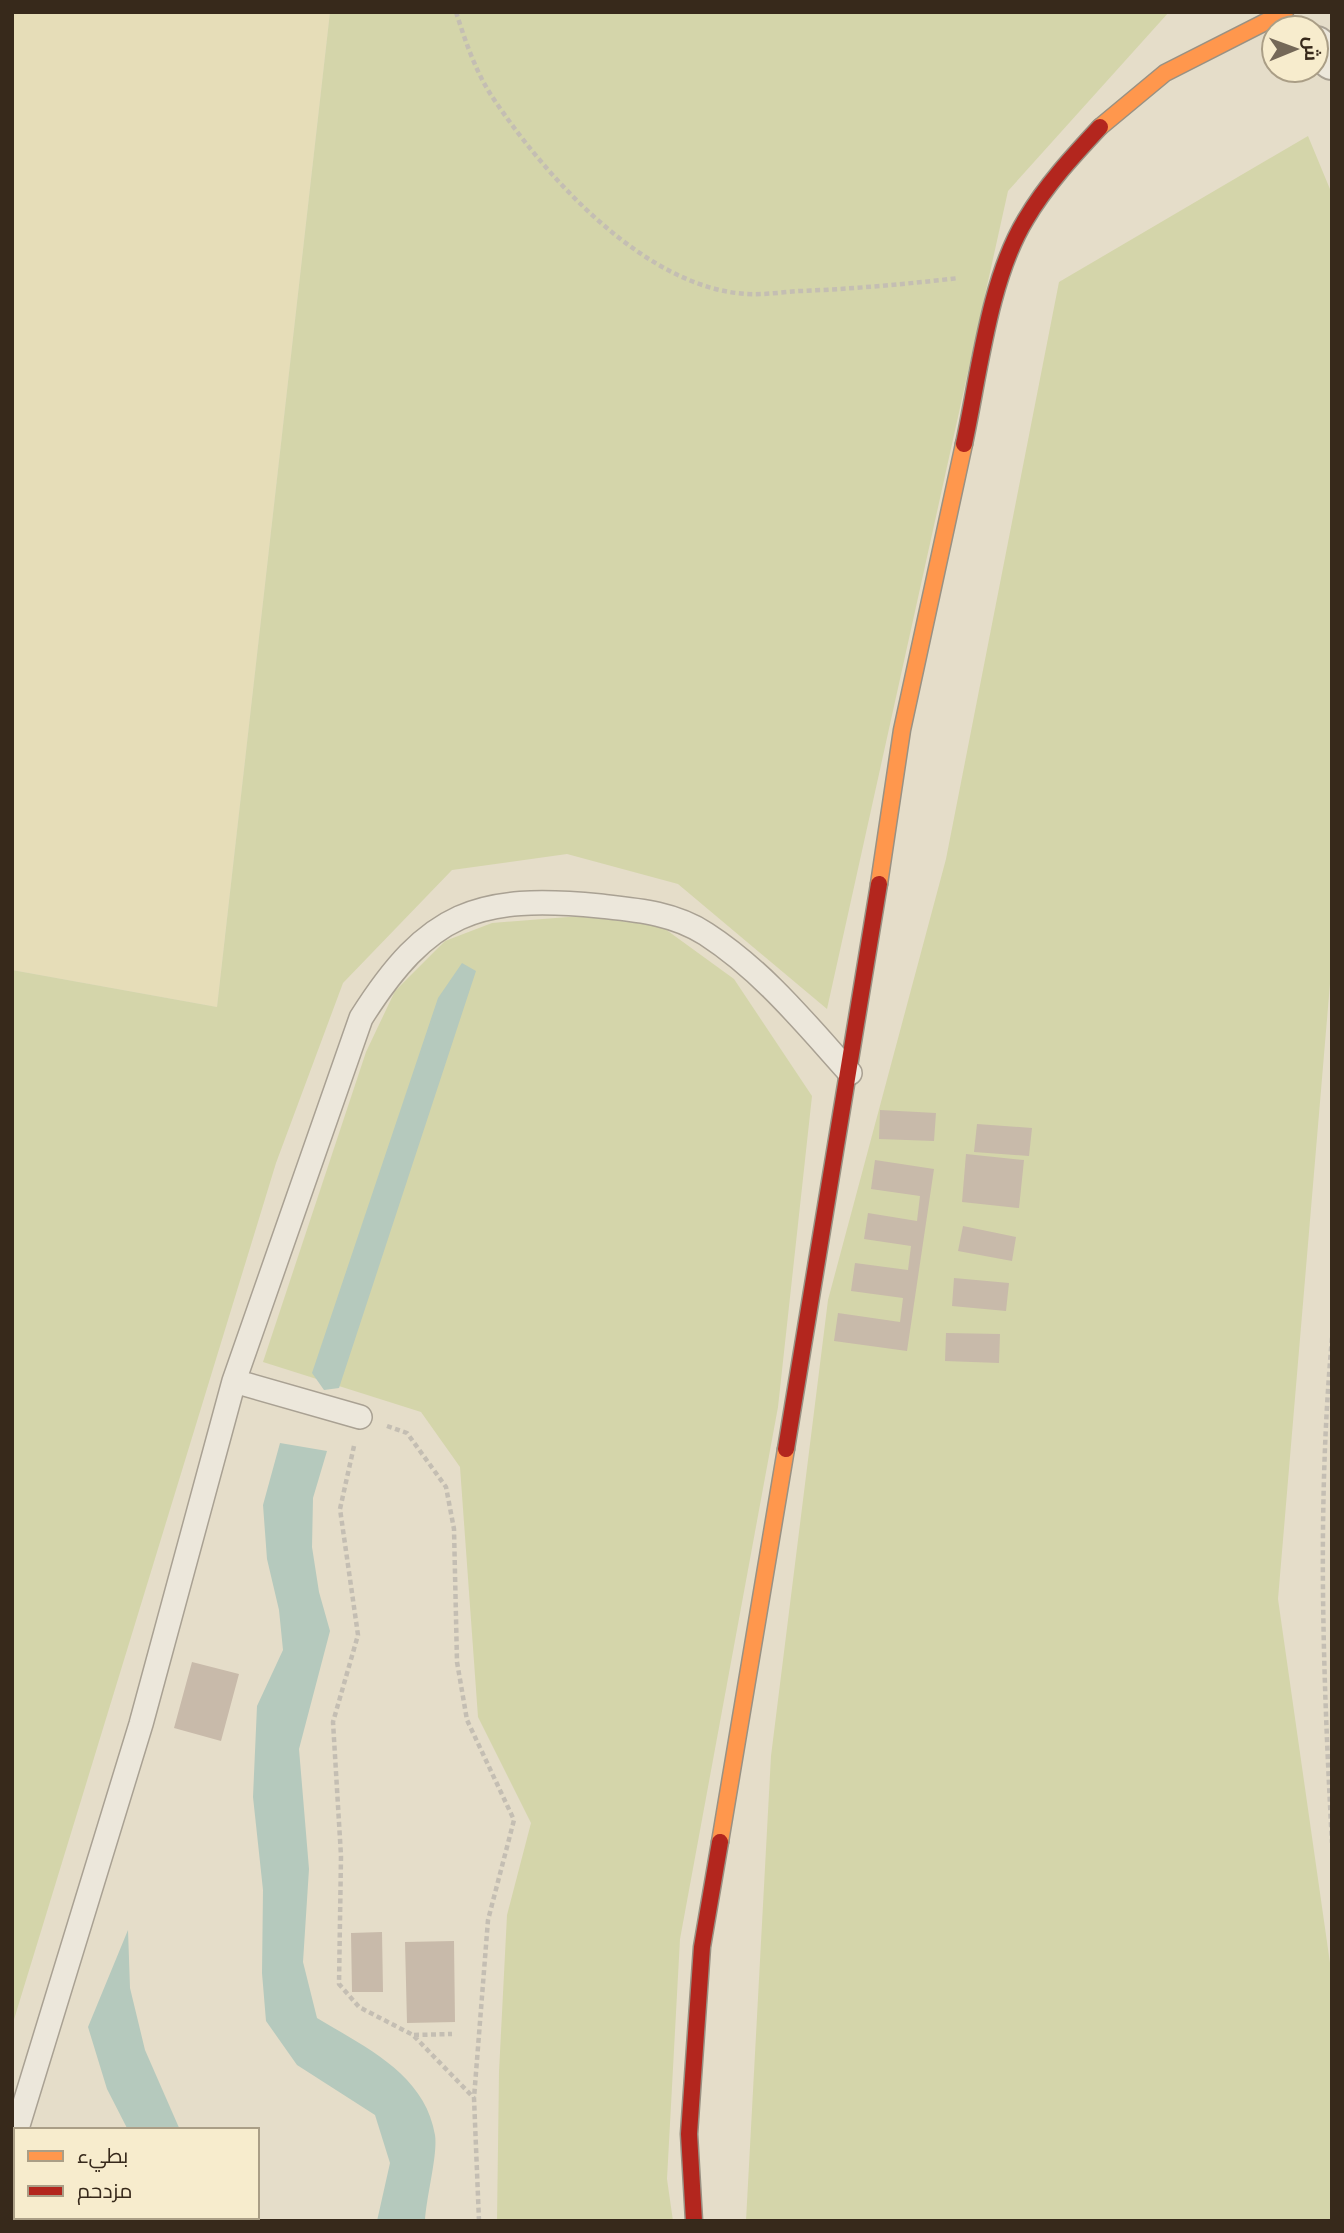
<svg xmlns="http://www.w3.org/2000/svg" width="1344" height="2233" font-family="'Crimson Pro',Cairo,serif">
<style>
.farmland{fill:#e6ddb8}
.green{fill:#d4d5aa}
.water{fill:#b5c9bd}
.building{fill:#c8baaa}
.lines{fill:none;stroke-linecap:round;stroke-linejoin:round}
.lane-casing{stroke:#a9a193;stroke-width:26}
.street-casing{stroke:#a9a193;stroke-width:42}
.slow-casing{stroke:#999183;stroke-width:19}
.jam-casing{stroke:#999183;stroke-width:19}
.path{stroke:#c4beb3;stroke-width:4.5;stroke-dasharray:5 3.5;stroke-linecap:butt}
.lane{stroke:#ece7db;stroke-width:23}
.street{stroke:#ece7db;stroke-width:38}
.slow{stroke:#ff974d;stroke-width:16}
.jam{stroke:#b3261e;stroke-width:16}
</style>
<rect width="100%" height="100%" fill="#e5ddc9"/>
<!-- farmland -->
<path class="farmland" d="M 12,12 L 330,12 L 217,1007 L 12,970 Z"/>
<!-- green -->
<path class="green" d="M 330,12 L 1169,12 L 1008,191 L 827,1009 L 678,884 L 567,854 L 452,870 L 343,983 L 276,1163 L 12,2026 L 12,970 L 217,1007 Z
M 1308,136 L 1332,194 L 1332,960 L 1278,1599 L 1332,1977 L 1332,2221 L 746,2221 L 771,1756 L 828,1300 L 946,859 L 1059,282 Z
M 581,916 L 661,926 L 734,979 L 812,1096 L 778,1407 L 680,1939 L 667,2179 L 673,2221 L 497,2221 L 499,2072 L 507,1915 L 531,1823 L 478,1717 L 460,1467 L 421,1412 L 263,1362 L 366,1052 L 395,991 L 445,941 L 492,923 Z"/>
<!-- water -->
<path class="water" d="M 462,963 L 476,971 L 339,1388 L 324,1390 L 312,1373 L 438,998 Z
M 280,1443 L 327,1451 L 313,1498 L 312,1547 L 319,1592 L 330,1631 L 299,1749 L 309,1869 L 303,1962 L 317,2018 C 365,2047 425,2074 435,2135 C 438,2154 426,2198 425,2221 L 377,2221 L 390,2163 L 375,2115 L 297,2065 L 266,2021 L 262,1973 L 263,1890 L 253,1797 L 257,1706 L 283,1650 L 279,1610 L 267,1559 L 263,1505 Z
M 128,1930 L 130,1988 L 145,2050 L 180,2130 L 128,2130 L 107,2089 L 88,2027 Z"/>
<!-- building -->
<path class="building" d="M 880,1110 L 936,1113 L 934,1141 L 879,1139 Z
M 977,1124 L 1032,1128 L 1029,1156 L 974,1152 Z
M 966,1154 L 1024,1160 L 1019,1208 L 962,1202 Z
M 875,1160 L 934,1169 L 907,1351 L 834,1341 L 838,1313 L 900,1322 L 903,1298 L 851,1291 L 855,1263 L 908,1270 L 911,1246 L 864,1239 L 868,1213 L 917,1221 L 920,1196 L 871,1189 Z
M 963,1226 L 1016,1237 L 1012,1261 L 958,1251 Z
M 954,1278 L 1009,1283 L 1006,1311 L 952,1306 Z
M 946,1333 L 1000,1334 L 999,1363 L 945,1361 Z
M 192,1662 L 239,1674 L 221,1741 L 174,1728 Z
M 382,1932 L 383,1992 L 352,1992 L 351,1933 Z
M 454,1941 L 455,2022 L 407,2023 L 405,1942 Z"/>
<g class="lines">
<!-- lane casing -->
<g class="lane-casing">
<path id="lane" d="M 234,1381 L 360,1417
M 12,2145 L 141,1724 L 234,1381 L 361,1018 C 428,912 477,894 600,906 C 637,910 674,913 706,934 C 763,971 805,1023 850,1073"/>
</g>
<!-- street casing -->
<g class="street-casing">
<path id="street" d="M 1316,46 L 1332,60"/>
</g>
<!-- slow casing -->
<g class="slow-casing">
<path id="slow" d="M 1100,127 L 1165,73 L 1285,12
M 879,884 L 902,730 L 964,444
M 720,1842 L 786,1449"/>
</g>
<!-- jam casing -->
<g class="jam-casing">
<path id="jam" d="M 964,444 C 979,375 989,279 1026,219 C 1046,185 1073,156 1100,127
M 786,1449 L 879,884
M 694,2221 L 689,2134 L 702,1947 L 720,1842"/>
</g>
<!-- path -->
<path class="path" d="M 456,12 C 465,40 475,70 491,95 C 544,175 644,288 747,294 C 765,295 783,292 800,291 C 853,289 906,284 959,278
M 1332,1338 C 1317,1506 1323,1675 1332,1843
M 387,1426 L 407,1433 L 446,1487 L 454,1529 L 457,1662 L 467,1720 L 514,1820 L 488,1920 L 474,2098 L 479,2221
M 354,1446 L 340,1509 L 358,1635 L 333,1722 L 341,1856 L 339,1984 L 359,2007 L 413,2035 L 474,2098
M 414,2035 L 452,2034"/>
<!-- lane -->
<use href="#lane" class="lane"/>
<!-- street -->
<use href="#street" class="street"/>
<!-- slow -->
<use href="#slow" class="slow"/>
<!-- jam -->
<use href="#jam" class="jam"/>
</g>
<!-- border -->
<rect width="1344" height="2233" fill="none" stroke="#37291b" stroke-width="28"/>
<!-- legend -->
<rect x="14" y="2128" width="245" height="91" fill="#f7eccd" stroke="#aa9e86" stroke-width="2"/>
<rect x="28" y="2151" width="35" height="10" fill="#ff974d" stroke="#aa9e86" stroke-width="2"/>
<text x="77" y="2163" font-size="21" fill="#37291b">بطيء</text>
<rect x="28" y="2186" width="35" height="10" fill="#b3261e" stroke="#aa9e86" stroke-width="2"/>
<text x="77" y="2198" font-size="21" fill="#37291b">مزدحم</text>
<!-- north arrow -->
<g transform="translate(1295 49) rotate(89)"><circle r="33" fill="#f7eccd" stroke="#aa9e86" stroke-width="2"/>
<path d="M0-5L12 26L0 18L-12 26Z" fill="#746858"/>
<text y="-10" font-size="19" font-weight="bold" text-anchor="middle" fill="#37291b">ش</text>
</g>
</svg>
